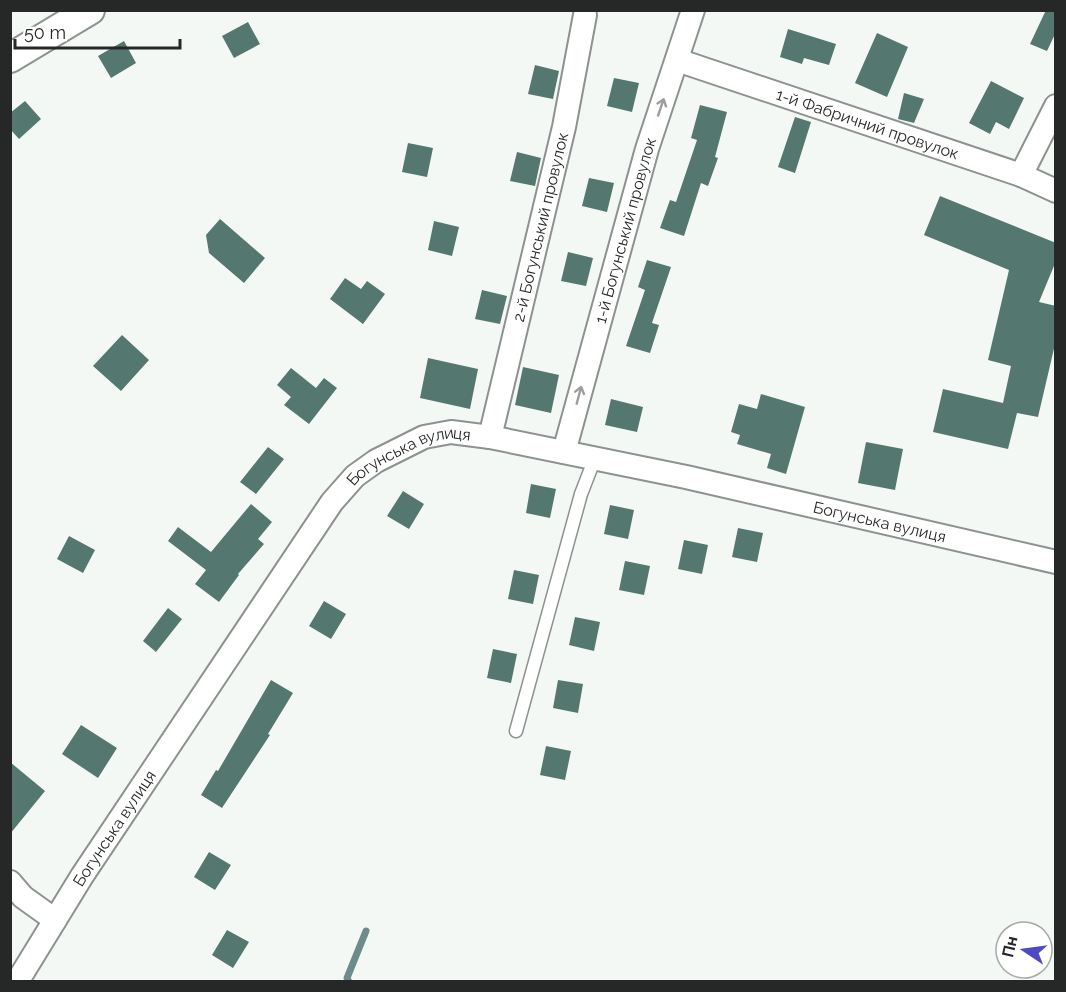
<svg xmlns="http://www.w3.org/2000/svg" width="1066" height="992" font-family="Raleway,sans-serif">
<style>
.lines{fill:none;stroke-linecap:round;stroke-linejoin:round}
.stream{stroke:#6e8b8c;stroke-width:7}
.building{fill:#54786f}
.service-casing{stroke:#8e928f;stroke-width:15}
.minor-casing{stroke:#8e928f;stroke-width:26}
.tertiary-casing{stroke:#8e928f;stroke-width:32}
.service{stroke:#fff;stroke-width:12}
.minor{stroke:#fff;stroke-width:22}
.tertiary{stroke:#fff;stroke-width:28}
.oneway{stroke:#9d9e9e}
.labels{text-anchor:middle;dominant-baseline:central;stroke-width:6;stroke-linejoin:round;paint-order:stroke}
.street-label{font-size:16px;fill:#262827;stroke:#fff}
</style>
<rect width="100%" height="100%" fill="#f4f8f4"/>
<g class="lines">
<!-- stream -->
<path class="stream" d="M 349,982 L 347,978 L 366,931"/>
</g>
<!-- building -->
<path class="building" d="M 1046,10 L 1056,10 L 1056,32 L 1047,51 L 1030,44 Z
M 248,22 L 260,44 L 234,58 L 222,36 Z
M 788,29 L 836,44 L 829,65 L 804,58 L 802,64 L 780,57 Z
M 877,33 L 908,47 L 887,97 L 855,83 Z
M 124,41 L 136,63 L 111,78 L 98,56 Z
M 535,65 L 559,71 L 553,99 L 528,94 Z
M 614,78 L 639,83 L 632,112 L 607,106 Z
M 991,81 L 1024,98 L 1009,129 L 996,122 L 990,134 L 969,123 Z
M 904,93 L 924,99 L 914,123 L 898,119 Z
M 25,101 L 41,119 L 19,139 L 10,129 L 10,113 Z
M 700,105 L 727,112 L 715,157 L 718,158 L 708,186 L 701,183 L 684,236 L 660,228 L 670,200 L 676,202 L 697,140 L 691,138 Z
M 795,117 L 811,122 L 795,173 L 778,167 Z
M 408,143 L 433,148 L 427,177 L 402,172 Z
M 517,152 L 541,158 L 535,186 L 510,181 Z
M 589,178 L 614,183 L 607,212 L 582,206 Z
M 940,196 L 1056,243 L 1056,261 L 1039,302 L 1056,306 L 1056,340 L 1038,417 L 1017,413 L 1008,449 L 933,432 L 943,389 L 1003,403 L 1011,366 L 988,360 L 1009,270 L 924,235 Z
M 220,219 L 265,258 L 244,283 L 209,253 L 206,235 Z
M 434,221 L 459,227 L 452,256 L 428,250 Z
M 568,252 L 593,258 L 586,286 L 561,281 Z
M 647,260 L 671,267 L 652,323 L 659,325 L 650,353 L 626,346 L 645,290 L 638,287 Z
M 345,278 L 361,289 L 367,281 L 385,294 L 363,324 L 330,299 Z
M 482,290 L 507,296 L 500,324 L 475,319 Z
M 122,335 L 149,360 L 121,391 L 93,366 Z
M 428,358 L 478,369 L 470,409 L 420,398 Z
M 523,367 L 559,375 L 551,413 L 515,405 Z
M 291,368 L 316,388 L 324,378 L 337,388 L 309,424 L 284,405 L 291,397 L 277,385 Z
M 761,394 L 805,407 L 786,474 L 767,468 L 771,454 L 737,444 L 740,435 L 731,432 L 739,404 L 757,409 Z
M 611,399 L 643,407 L 637,432 L 605,425 Z
M 866,442 L 903,449 L 895,490 L 858,483 Z
M 268,447 L 284,459 L 256,494 L 240,482 Z
M 531,484 L 556,489 L 550,518 L 526,513 Z
M 403,491 L 424,504 L 409,529 L 387,516 Z
M 251,504 L 272,522 L 258,539 L 264,544 L 238,574 L 239,575 L 219,602 L 195,584 L 206,570 L 168,541 L 178,527 L 211,552 Z
M 610,505 L 634,510 L 628,539 L 604,534 Z
M 738,528 L 763,533 L 757,562 L 732,557 Z
M 69,536 L 95,550 L 83,573 L 57,559 Z
M 684,540 L 708,545 L 702,574 L 678,569 Z
M 625,561 L 650,566 L 644,595 L 619,590 Z
M 514,570 L 539,575 L 533,604 L 508,599 Z
M 324,601 L 346,614 L 331,639 L 309,626 Z
M 168,608 L 182,619 L 156,652 L 143,641 Z
M 575,617 L 600,622 L 594,651 L 569,645 Z
M 493,649 L 517,654 L 511,683 L 487,678 Z
M 271,680 L 293,693 L 268,734 L 270,735 L 222,808 L 201,795 L 216,770 L 218,771 Z
M 558,680 L 583,684 L 578,713 L 553,708 Z
M 81,725 L 117,748 L 98,778 L 62,754 Z
M 546,746 L 571,751 L 565,780 L 540,775 Z
M 10,762 L 45,791 L 10,834 Z
M 209,852 L 231,865 L 215,890 L 194,877 Z
M 227,930 L 249,942 L 233,968 L 212,955 Z"/>
<g class="lines">
<!-- service casing -->
<g class="service-casing">
<path id="service" d="M 516,731 L 581,494 L 595,458"/>
</g>
<!-- minor casing -->
<g class="minor-casing">
<g id="minor">
<path id="s1" d="M 677,60 L 1021,175 L 1056,191"/>
<path d="M 1021,175 L 1056,106"/>
<path id="s2" d="M 490,437 L 564,127 L 585,15"/>
<path id="s3" d="M 564,452 L 647,149 L 693,10"/>
<path d="M 10,882 L 23,897 L 55,920"/>
<path id="s4" d="M 17,982 L 82,876 L 332,502 L 355,476 L 376,461 L 424,437 L 451,432 L 490,437 L 686,477 L 1056,562"/>
</g>
</g>
<!-- tertiary casing -->
<g class="tertiary-casing">
<path id="tertiary" d="M 10,58 L 90,10"/>
</g>
<!-- service -->
<use href="#service" class="service"/>
<!-- minor -->
<use href="#minor" class="minor"/>
<!-- tertiary -->
<use href="#tertiary" class="tertiary"/>
</g>
<!-- one-way arrows -->
<defs><path id="oneway-shaft" d="M-6 0H5M1.5-3L5.5 0L1.5 3" fill="none" stroke-width="1.6" stroke-linecap="round" stroke-linejoin="round" transform="scale(1.5)"/></defs>
<g class="oneway">
<use href="#oneway-shaft" transform="translate(661 107) rotate(-71)"/>
<use href="#oneway-shaft" transform="translate(579 395) rotate(-75)"/>
</g>
<g class="labels">
<!-- street labels -->
<g class="street-label">
<text stroke="none"><textPath href="#s1" startOffset="201">1-й Фабричний провулок</textPath></text>
<text stroke="none"><textPath href="#s2" startOffset="216">2-й Богунський провулок</textPath></text>
<text stroke="none"><textPath href="#s3" startOffset="230">1-й Богунський провулок</textPath></text>
<text stroke="none"><textPath href="#s4" startOffset="668">Богунська вулиця</textPath></text>
<text stroke="none"><textPath href="#s4" startOffset="1154">Богунська вулиця</textPath></text>
<text stroke="none"><textPath href="#s4" startOffset="182">Богунська вулиця</textPath></text>
</g>
</g>
<!-- border -->
<rect width="1066" height="992" fill="none" stroke="#262827" stroke-width="24"/>
<!-- north arrow -->
<g transform="translate(1024 950) rotate(283)"><circle r="28" fill="#ffffff" stroke="#a8a9a9" stroke-width="1.5"/>
<path d="M0-4.5L10 22L0 15L-10 22Z" fill="#4e4bc2"/>
<text y="-9" font-size="16" font-weight="bold" text-anchor="middle" fill="#262827">Пн</text>
</g>
<!-- scale -->
<path d="M15 39v9h165v-9" fill="none" stroke="#262827" stroke-width="3"/>
<text x="24" y="39" font-size="18" fill="#262827" stroke="#ffffff" stroke-width="4.5" paint-order="stroke">50 m</text>
</svg>
